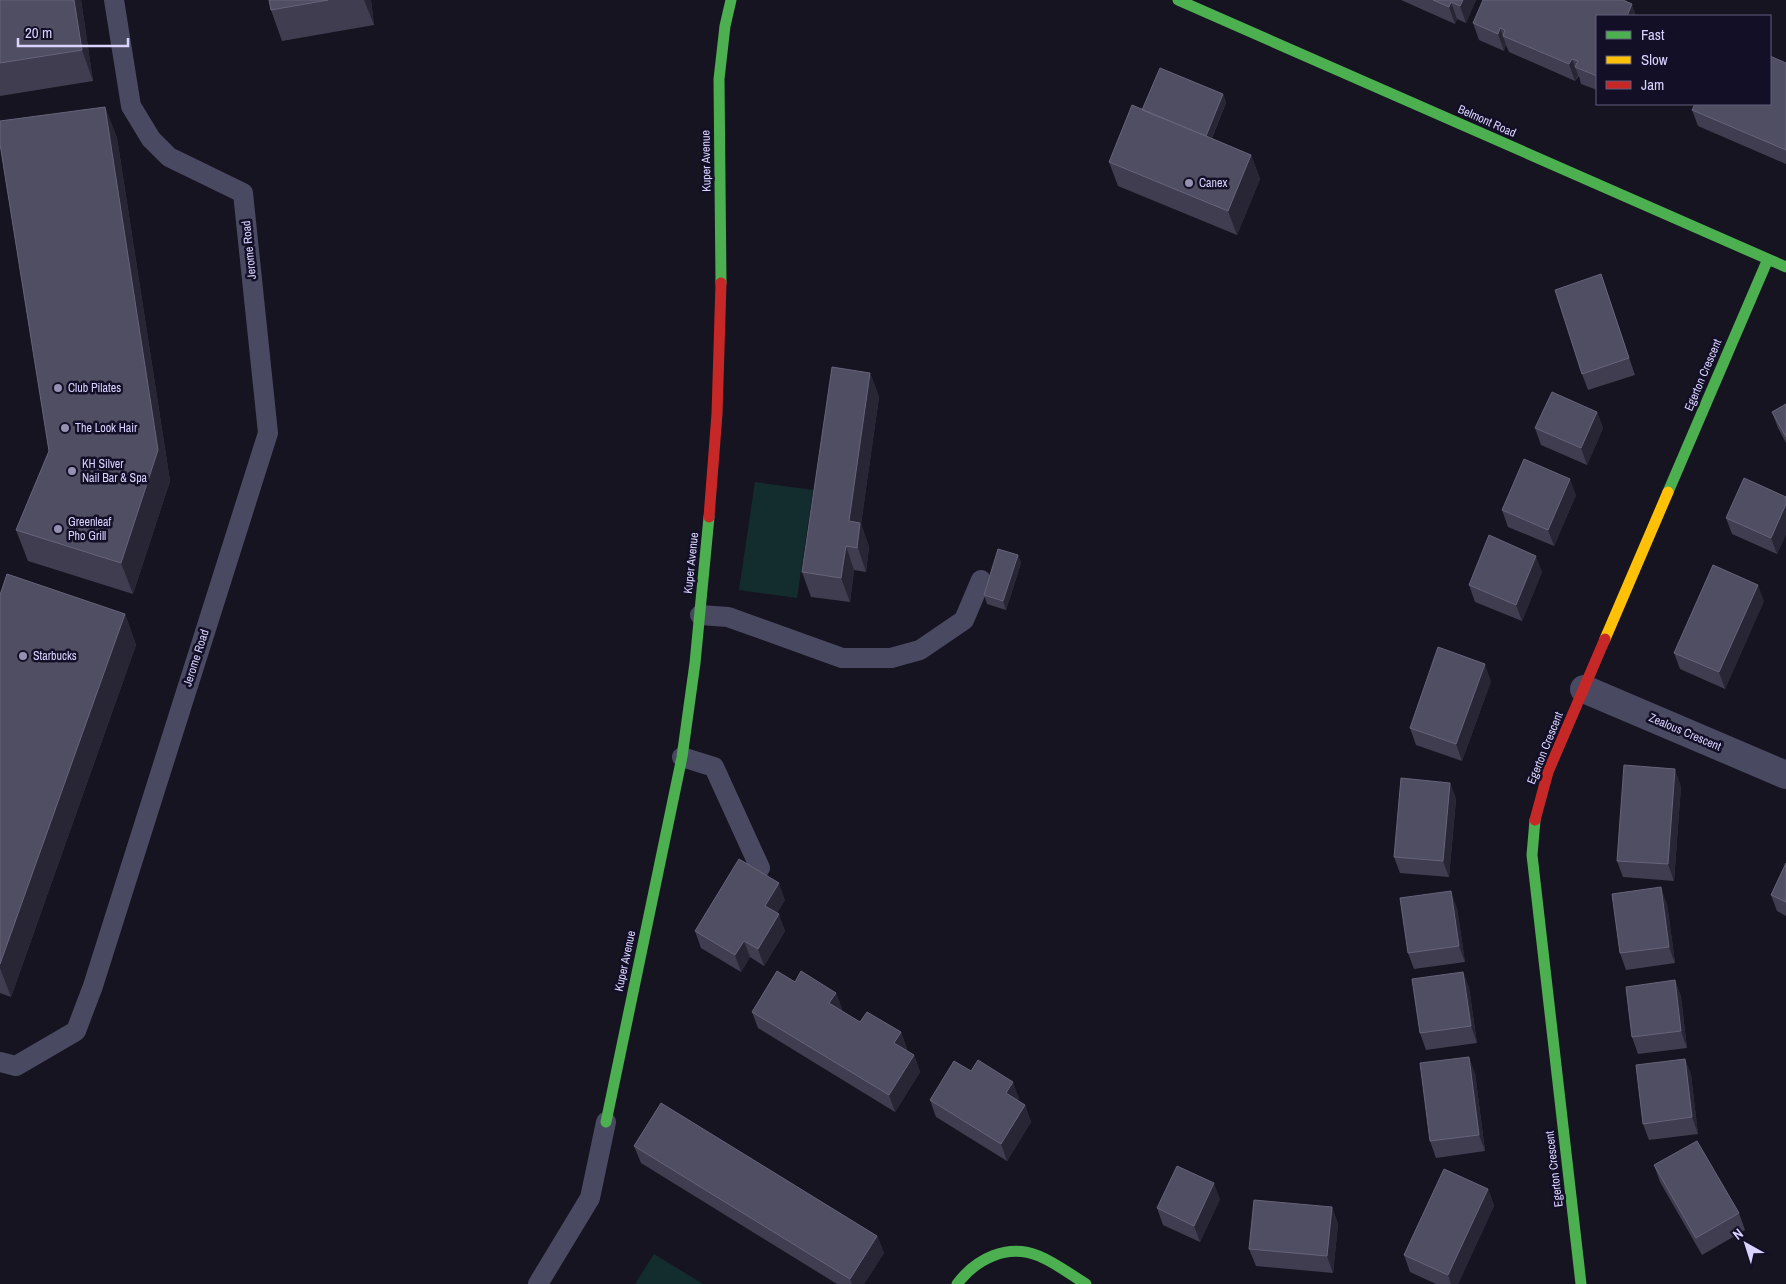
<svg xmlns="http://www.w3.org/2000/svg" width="1786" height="1284" font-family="'Archivo Narrow',sans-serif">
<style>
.green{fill:#132c2d}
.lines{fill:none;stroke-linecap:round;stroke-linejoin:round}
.lane{stroke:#4a4962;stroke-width:20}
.street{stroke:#4a4962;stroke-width:28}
.fast{stroke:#4caf50;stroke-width:11}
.slow{stroke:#ffc107;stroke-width:11}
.jam{stroke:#c62828;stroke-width:11}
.wall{fill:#403d50}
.shaded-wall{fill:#282635}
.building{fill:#504e63;stroke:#66637b}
.poi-dot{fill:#9591b1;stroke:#130f26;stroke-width:2}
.labels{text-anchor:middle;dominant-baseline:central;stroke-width:5;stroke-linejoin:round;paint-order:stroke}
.street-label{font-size:12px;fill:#d9d4ff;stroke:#130f26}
.poi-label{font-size:12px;fill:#d9d4ff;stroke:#130f26;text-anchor:start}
</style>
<rect width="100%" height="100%" fill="#161421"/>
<!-- green -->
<path class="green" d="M 755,482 L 813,490 L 797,598 L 739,590 Z
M 654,1254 L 703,1284 L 635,1284 Z"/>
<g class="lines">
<!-- lane -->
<path class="lane" d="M 700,615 L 728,617 L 842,658 L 891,658 L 920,650 L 964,620 L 981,580
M 682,757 L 714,767 L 760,868
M 0,1062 L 16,1066 L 76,1031 L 93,986 L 268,433 L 243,193 L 169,157 L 151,139 L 131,106 L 114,0
M 538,1284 L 590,1198 L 606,1122"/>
<!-- street -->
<path class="street" d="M 1584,689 L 1786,775"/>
<!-- fast -->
<path class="fast" d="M 1178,0 L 1786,267
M 721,283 L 719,79 L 725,26 L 731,0
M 1668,492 L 1768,259
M 1535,820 L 1532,855 L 1581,1284
M 606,1122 L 682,757 L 695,663 L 709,517
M 957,1284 C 976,1259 1007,1243 1039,1256 C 1056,1263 1071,1275 1086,1284"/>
<!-- slow -->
<path class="slow" d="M 1605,639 L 1668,492"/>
<!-- jam -->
<path class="jam" d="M 709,517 L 717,414 L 721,283
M 1535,820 L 1548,772 L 1605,639"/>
</g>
<!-- wall -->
<path class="wall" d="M 0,0 L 81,0 L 93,81 L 0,96 Z
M 269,0 L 371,0 L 374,25 L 282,41 L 271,10 Z
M 1401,0 L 1476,0 L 1466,23 L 1457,19 L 1455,24 Z
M 1597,16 L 1597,90 L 1581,84 L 1579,76 L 1575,81 L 1509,52 L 1506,45 L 1504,51 L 1479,40 L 1473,23 Z
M 1786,63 L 1786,164 L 1698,126 L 1692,110 Z
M 1223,94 L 1226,103 L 1212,138 L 1251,155 L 1260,179 L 1237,235 L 1118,186 L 1109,162 L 1142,110 Z
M 105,107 L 117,138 L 170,481 L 133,594 L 28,561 L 16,530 L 49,451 Z
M 1601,274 L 1635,375 L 1588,390 L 1582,374 Z
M 870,373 L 879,397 L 861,524 L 869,547 L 866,572 L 854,570 L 850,602 L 811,597 L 802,572 Z
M 1786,404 L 1786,443 L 1778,428 L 1772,412 Z
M 1597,412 L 1603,428 L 1587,465 L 1541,445 L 1535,428 Z
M 1576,495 L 1554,546 L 1508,527 L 1502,510 Z
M 1786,497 L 1786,534 L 1777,554 L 1732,534 L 1726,518 Z
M 1018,555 L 1021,563 L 1006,610 L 987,604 L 984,595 Z
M 1542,572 L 1522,621 L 1475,602 L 1469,585 Z
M 0,595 L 125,614 L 136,645 L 11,997 L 0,993 Z
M 1764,601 L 1725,689 L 1680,669 L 1674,653 Z
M 1491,681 L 1462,761 L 1416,745 L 1410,728 Z
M 1450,783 L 1456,799 L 1449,877 L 1400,873 L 1394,857 Z
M 1681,786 L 1674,881 L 1623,877 L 1617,861 Z
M 1786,863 L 1786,916 L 1777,911 L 1771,895 Z
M 785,900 L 777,913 L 785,931 L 764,966 L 750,957 L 741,972 L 701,948 L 695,931 Z
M 1667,904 L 1675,963 L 1626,970 L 1620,953 Z
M 1457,908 L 1465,962 L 1414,969 L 1408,953 Z
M 1463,972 L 1469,988 L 1477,1043 L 1426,1050 L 1420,1033 Z
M 1675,980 L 1681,997 L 1687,1048 L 1638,1054 L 1632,1037 Z
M 836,993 L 842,1009 L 841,1011 L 860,1022 L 901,1032 L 907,1049 L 906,1050 L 914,1055 L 920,1072 L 895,1112 L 758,1028 L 752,1012 Z
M 1685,1059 L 1691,1075 L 1698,1134 L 1649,1140 L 1643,1124 Z
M 971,1071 L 1019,1098 L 1017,1100 L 1025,1105 L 1031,1122 L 1007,1161 L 936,1117 L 930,1100 Z
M 1475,1073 L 1485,1151 L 1436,1158 L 1430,1141 Z
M 634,1146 L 877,1236 L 884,1253 L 864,1284 L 837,1284 L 641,1163 Z
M 1654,1165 L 1739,1213 L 1745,1230 L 1702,1255 L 1660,1182 Z
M 1488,1189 L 1494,1206 L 1458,1284 L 1436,1284 L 1410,1272 L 1404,1255 Z
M 1220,1199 L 1200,1242 L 1163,1225 L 1157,1208 Z
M 1332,1207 L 1338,1224 L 1333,1273 L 1256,1266 L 1249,1249 Z"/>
<!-- shaded-wall -->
<path class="shaded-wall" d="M 74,0 L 81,0 L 93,81 L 82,50 Z
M 364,0 L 371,0 L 374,25 Z
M 1463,0 L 1476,0 L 1466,23 L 1460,6 Z
M 1451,2 L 1457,19 L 1455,24 L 1449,7 Z
M 1632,4 L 1636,16 L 1627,16 Z
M 1500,28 L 1506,45 L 1504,51 L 1498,34 Z
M 1572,59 L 1578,75 L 1575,81 L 1569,64 Z
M 1223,94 L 1226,103 L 1204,156 L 1201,147 Z
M 105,107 L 117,138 L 170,481 L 133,594 L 121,563 Z
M 1251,155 L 1260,179 L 1237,235 L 1228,211 Z
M 1601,274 L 1607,291 L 1635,375 L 1629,358 Z
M 870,373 L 879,397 L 861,524 L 869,547 L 866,572 L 849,521 Z
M 1597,412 L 1603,428 L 1587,465 L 1581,448 Z
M 1570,479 L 1576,495 L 1554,546 L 1548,530 Z
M 1786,504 L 1786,534 L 1777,554 L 1771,538 Z
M 846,546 L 854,570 L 850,602 L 841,578 Z
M 1018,555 L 1021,563 L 1006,610 L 1003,601 Z
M 1536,556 L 1542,572 L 1522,621 L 1516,605 Z
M 1758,585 L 1764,601 L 1725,689 L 1719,672 Z
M 125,614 L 136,645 L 11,997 L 0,968 L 0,964 Z
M 1485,664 L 1491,681 L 1462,761 L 1456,744 Z
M 1675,769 L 1681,786 L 1674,881 L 1668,864 Z
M 1450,783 L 1456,799 L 1449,877 L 1443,861 Z
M 779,883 L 785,900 L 771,923 L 765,906 Z
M 1661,887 L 1667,904 L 1675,963 L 1669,947 Z
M 1451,891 L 1457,908 L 1465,962 L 1459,946 Z
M 779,914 L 785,931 L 764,966 L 758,949 Z
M 744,941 L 750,957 L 741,972 L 735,955 Z
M 1463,972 L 1469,988 L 1477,1043 L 1471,1026 Z
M 1675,980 L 1681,997 L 1687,1048 L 1681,1031 Z
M 836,993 L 842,1009 L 835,1020 L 829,1003 Z
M 901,1032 L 907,1049 L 900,1060 L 894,1043 Z
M 914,1055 L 920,1072 L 895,1112 L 889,1095 Z
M 1469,1057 L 1475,1073 L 1485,1151 L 1479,1135 Z
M 1685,1059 L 1691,1075 L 1698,1134 L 1692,1117 Z
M 1013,1082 L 1019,1098 L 1012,1110 L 1006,1093 Z
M 1025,1105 L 1031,1122 L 1007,1161 L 1001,1144 Z
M 1214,1183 L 1220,1199 L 1200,1242 L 1194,1226 Z
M 1488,1189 L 1494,1206 L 1458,1284 L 1451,1284 L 1448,1275 Z
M 1332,1207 L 1338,1224 L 1333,1273 L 1327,1256 Z
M 877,1236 L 884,1253 L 864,1284 L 852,1284 L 850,1279 Z"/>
<!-- building -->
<path class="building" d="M 0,0 L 74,0 L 82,50 L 0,63 Z
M 269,0 L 328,0 L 271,10 Z
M 1433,0 L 1463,0 L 1460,6 L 1451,2 L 1449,7 Z
M 1483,0 L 1623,0 L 1632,4 L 1627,16 L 1597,16 L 1597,76 L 1575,67 L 1578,61 L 1572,59 L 1569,64 L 1503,36 L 1505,30 L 1500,28 L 1498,34 L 1473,23 Z
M 1770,56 L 1786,63 L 1786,150 L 1692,110 L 1695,104 L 1770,104 Z
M 1160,68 L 1223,94 L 1206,136 L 1142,110 Z
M 1132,105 L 1251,155 L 1228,211 L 1109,162 Z
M 105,107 L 158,450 L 121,563 L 16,530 L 49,451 L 0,144 L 0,121 Z
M 1601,274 L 1629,358 L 1582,374 L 1555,290 Z
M 832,367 L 870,373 L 849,521 L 860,523 L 857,548 L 846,546 L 841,578 L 802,572 Z
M 1552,392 L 1597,412 L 1581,448 L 1535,428 Z
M 1786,404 L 1786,437 L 1772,412 Z
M 1524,459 L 1570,479 L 1548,530 L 1502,510 Z
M 1744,478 L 1786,497 L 1786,504 L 1771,538 L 1726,518 Z
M 1489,535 L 1536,556 L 1516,605 L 1469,585 Z
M 998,549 L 1018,555 L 1003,601 L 984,595 Z
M 1713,565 L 1758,585 L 1719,672 L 1674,653 Z
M 7,574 L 125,614 L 0,964 L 0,595 Z
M 1438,647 L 1485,664 L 1456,744 L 1410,728 Z
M 1624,765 L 1675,769 L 1668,864 L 1617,861 Z
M 1401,778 L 1450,783 L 1443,861 L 1394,857 Z
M 739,859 L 779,883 L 765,906 L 779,914 L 758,949 L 744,941 L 735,955 L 695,931 Z
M 1786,863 L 1786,902 L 1771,895 Z
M 1661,887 L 1669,947 L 1620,953 L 1612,894 Z
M 1451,891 L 1459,946 L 1408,953 L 1400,898 Z
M 777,971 L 795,982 L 801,971 L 836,993 L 829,1003 L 860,1022 L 867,1012 L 901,1032 L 894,1043 L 914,1055 L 889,1095 L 752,1012 Z
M 1463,972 L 1471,1026 L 1420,1033 L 1412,979 Z
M 1675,980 L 1681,1031 L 1632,1037 L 1626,987 Z
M 1469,1057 L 1479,1135 L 1430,1141 L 1420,1063 Z
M 1685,1059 L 1692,1117 L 1643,1124 L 1636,1065 Z
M 978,1060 L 1013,1082 L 1006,1093 L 1025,1105 L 1001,1144 L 930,1100 L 954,1061 L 971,1071 Z
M 661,1103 L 877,1236 L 850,1279 L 634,1146 Z
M 1697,1141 L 1739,1213 L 1696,1238 L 1654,1165 Z
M 1177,1166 L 1214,1183 L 1194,1226 L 1157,1208 Z
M 1444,1169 L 1488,1189 L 1448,1275 L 1404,1255 Z
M 1254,1200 L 1332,1207 L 1327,1256 L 1249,1249 Z"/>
<!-- markers -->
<g class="poi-dot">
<circle cx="1189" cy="183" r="5"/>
<circle cx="58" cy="388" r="5"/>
<circle cx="65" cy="428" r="5"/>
<circle cx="72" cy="471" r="5"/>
<circle cx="58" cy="529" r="5"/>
<circle cx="23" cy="656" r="5"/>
</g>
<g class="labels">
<!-- street labels -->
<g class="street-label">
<text transform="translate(1487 121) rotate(24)">Belmont Road</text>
<text transform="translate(706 161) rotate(-91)">Kuper Avenue</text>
<text transform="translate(249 250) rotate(-96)">Jerome Road</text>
<text transform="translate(1703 375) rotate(-67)">Egerton Crescent</text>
<text transform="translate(691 563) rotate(-84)">Kuper Avenue</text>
<text transform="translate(196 658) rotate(-72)">Jerome Road</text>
<text transform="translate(1685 732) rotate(23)">Zealous Crescent</text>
<text transform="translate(1545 748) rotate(-68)">Egerton Crescent</text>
<text transform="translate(625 961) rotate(-78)">Kuper Avenue</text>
<text transform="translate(1554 1169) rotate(-97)">Egerton Crescent</text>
</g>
<!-- poi labels -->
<g class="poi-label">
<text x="1199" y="183">Canex</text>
<text x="68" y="388">Club Pilates</text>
<text x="75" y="428">The Look Hair</text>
<text x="82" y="464">KH Silver<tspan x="82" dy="14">Nail Bar &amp; Spa</tspan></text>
<text x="68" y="522">Greenleaf<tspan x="68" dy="14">Pho Grill</tspan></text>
<text x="33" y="656">Starbucks</text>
</g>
</g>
<!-- legend -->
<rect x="1596" y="15" width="175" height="90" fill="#130f26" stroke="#625e7d"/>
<rect x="1606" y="31" width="25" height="8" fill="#4caf50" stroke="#625e7d"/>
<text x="1641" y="40" font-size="15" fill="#d9d4ff">Fast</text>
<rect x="1606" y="56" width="25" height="8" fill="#ffc107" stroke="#625e7d"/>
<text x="1641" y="65" font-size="15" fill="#d9d4ff">Slow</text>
<rect x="1606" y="81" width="25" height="8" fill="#c62828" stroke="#625e7d"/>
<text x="1641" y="90" font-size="15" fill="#d9d4ff">Jam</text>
<!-- north arrow -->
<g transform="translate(1746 1244) rotate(321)" stroke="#130f26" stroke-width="4" paint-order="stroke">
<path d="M0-4L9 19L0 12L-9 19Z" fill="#d9d4ff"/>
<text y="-8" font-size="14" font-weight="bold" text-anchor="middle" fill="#d9d4ff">N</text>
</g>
<!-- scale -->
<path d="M18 38v8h110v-8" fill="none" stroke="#d9d4ff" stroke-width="2.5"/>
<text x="25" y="38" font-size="15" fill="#d9d4ff" stroke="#130f26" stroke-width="4" paint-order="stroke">20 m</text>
</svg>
